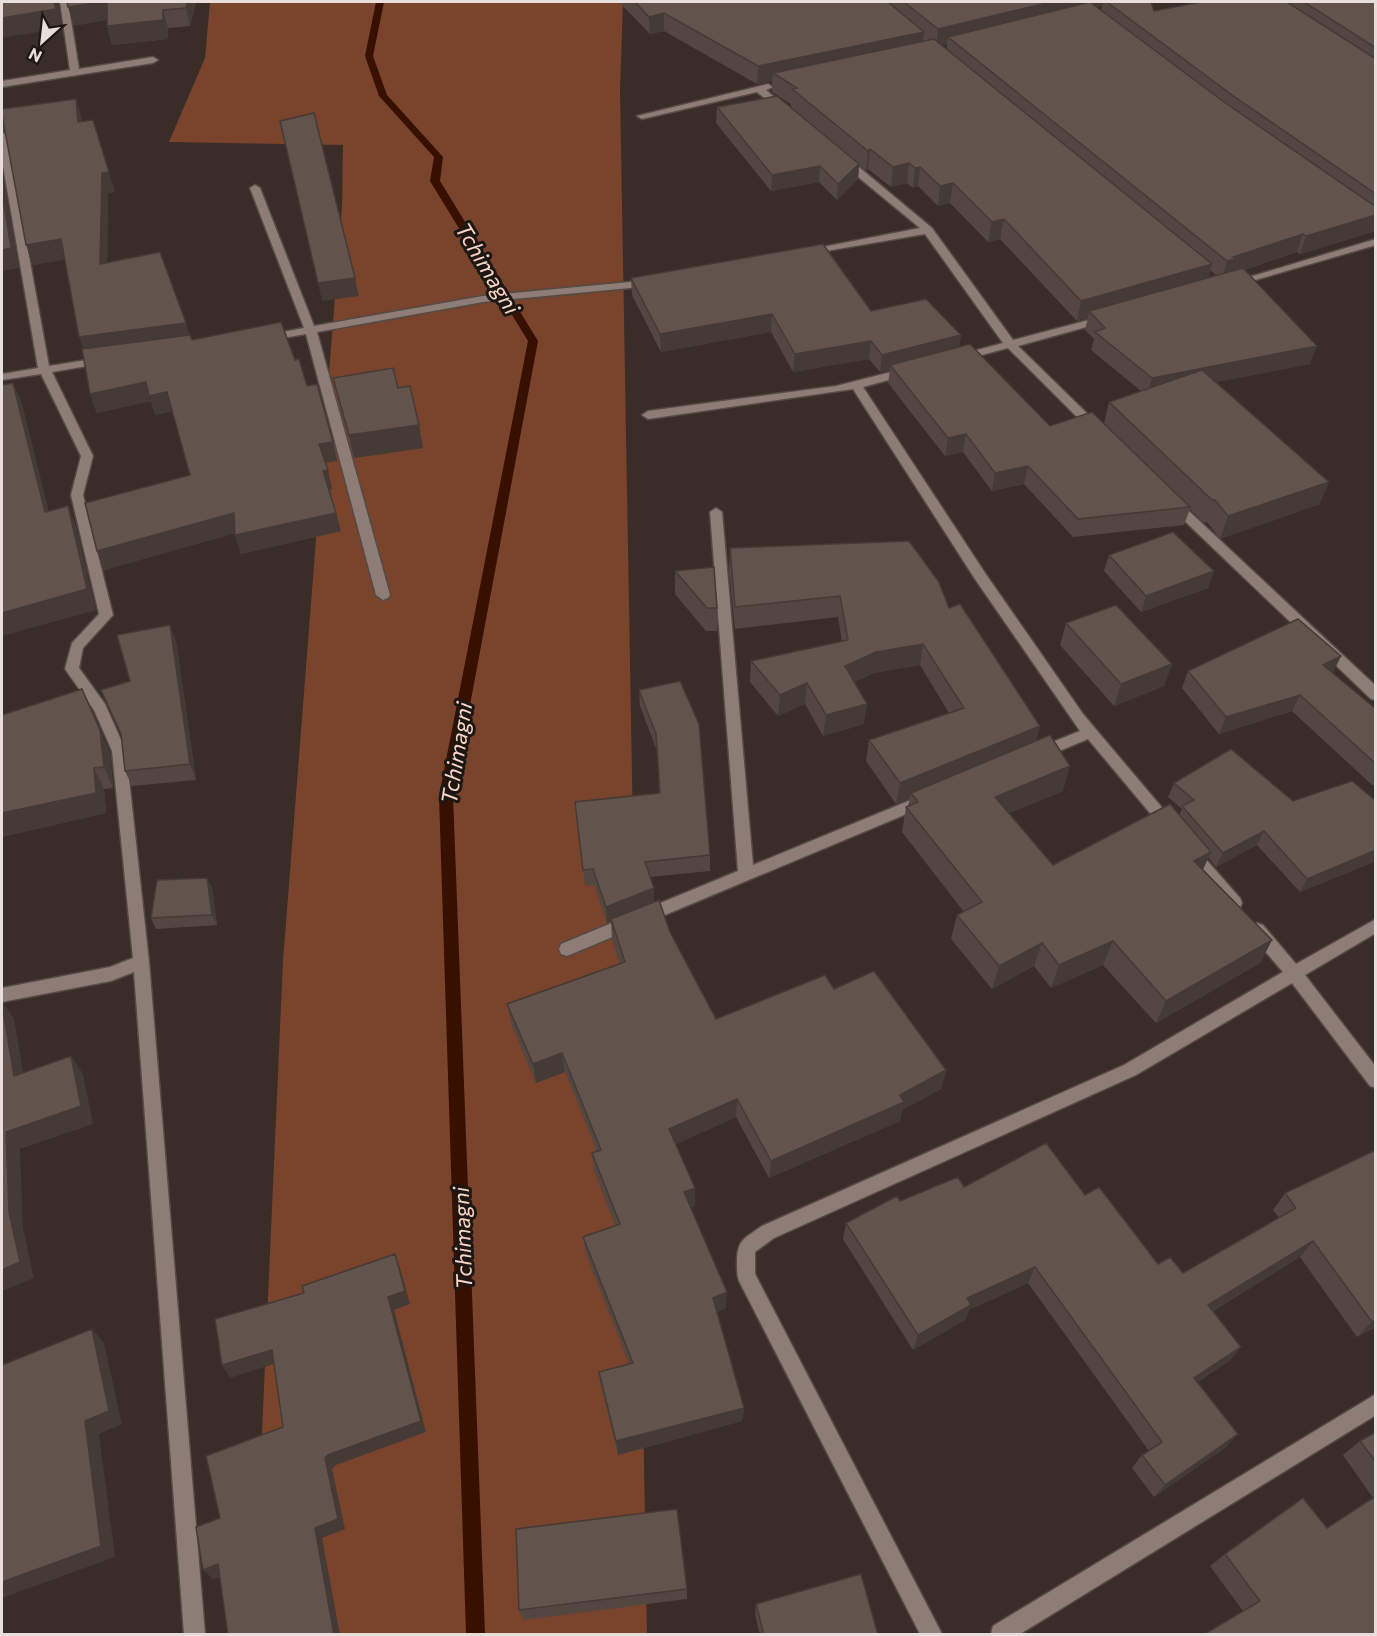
<svg xmlns="http://www.w3.org/2000/svg" width="1377" height="1636" font-family="Commissioner,sans-serif">
<style>
.green{fill:#79432c}
.lines{fill:none;stroke-linecap:round;stroke-linejoin:round}
.stream{fill:#381000;fill-rule:evenodd}
.minor-casing{stroke:#554a45;stroke-width:3}
.minor{fill:#8d7d76;fill-rule:evenodd}
.wall{fill:#544742;fill-rule:evenodd}
.shaded-wall{fill:#453a36}
.building{fill:#62534d;stroke:#453a36;stroke-width:1.5}
.labels{text-anchor:middle;dominant-baseline:central;stroke-width:6;stroke-linejoin:round;paint-order:stroke}
.water-label{font-size:22px;font-style:italic;fill:#fad5c6;stroke:#1d1714}
</style>
<rect width="100%" height="100%" fill="#3a2d28"/>
<!-- green -->
<path class="green" d="M 210,2 L 623,2 L 620,90 L 647,1634 L 253,1634 L 283,961 L 342,207 L 343,145 L 169,142 L 205,58 Z"/>
<g class="lines">
<!-- stream -->
<path class="stream" d="M 376,2 L 384,2 L 373,56 L 387,95 L 443,157 L 440,181 L 538,341 L 453,796 L 485,1634 L 466,1634 L 439,796 L 528,341 L 430,181 L 434,157 L 379,96 L 365,56 Z"/>
<!-- minor casing -->
<g class="minor-casing">
<path id="minor" d="M 60,2 L 68,2 L 79,69 L 153,57 L 158,60 L 153,63 L 2,87 L 2,81 L 70,70 Z
M 768,84 L 773,87 L 766,90 L 787,108 L 787,112 L 781,112 L 757,92 L 642,119 L 637,116 Z
M 2,132 L 7,135 L 49,366 L 105,357 L 111,360 L 105,363 L 52,372 L 93,456 L 83,495 L 113,615 L 83,648 L 79,668 L 105,704 L 126,751 L 149,962 L 205,1634 L 184,1634 L 134,972 L 111,981 L 2,1002 L 2,988 L 110,967 L 133,958 L 112,751 L 94,710 L 65,669 L 72,643 L 99,614 L 71,495 L 81,456 L 41,374 L 2,380 L 2,374 L 38,368 L 2,160 Z
M 840,158 L 848,158 L 932,228 L 1013,340 L 1104,316 L 1108,317 L 1108,321 L 1018,346 L 1101,427 L 1101,433 L 1093,433 L 1008,348 L 959,361 L 955,360 L 955,356 L 1003,343 L 925,234 L 803,255 L 802,253 L 807,250 L 920,228 L 840,162 Z
M 255,185 L 260,188 L 314,326 L 483,296 L 651,280 L 656,283 L 651,286 L 483,302 L 317,332 L 390,595 L 388,598 L 383,600 L 376,595 L 306,334 L 266,341 L 260,338 L 266,335 L 304,328 L 250,188 Z
M 1376,239 L 1376,245 L 1238,285 L 1229,283 Z
M 907,368 L 913,372 L 911,374 L 863,387 L 985,573 L 1083,714 L 1175,823 L 1178,827 L 1175,831 L 1165,831 L 1088,739 L 1045,757 L 1035,757 L 1033,753 L 1035,749 L 1080,731 L 975,579 L 853,389 L 648,419 L 642,415 L 648,411 L 836,386 Z
M 1173,499 L 1177,500 L 1376,686 L 1376,700 L 1371,699 L 1169,506 L 1167,503 Z
M 716,508 L 722,512 L 753,865 L 918,797 L 928,797 L 930,801 L 928,805 L 567,956 L 561,954 L 559,949 L 561,944 L 738,871 L 710,512 Z
M 1191,846 L 1196,848 L 1240,898 L 1242,903 L 1240,908 L 1234,909 L 1228,908 L 1186,856 L 1183,852 L 1186,848 Z
M 1376,919 L 1376,933 L 1305,975 L 1376,1067 L 1376,1088 L 1370,1086 L 1292,983 L 1136,1075 L 774,1238 L 755,1252 L 755,1274 L 942,1634 L 920,1634 L 739,1281 C 737,1275 737,1270 737,1263 C 737,1239 744,1239 762,1226 L 1124,1065 L 1283,972 L 1251,935 L 1249,930 L 1251,925 L 1257,923 L 1263,925 L 1296,964 Z
M 1376,1394 L 1376,1415 L 1020,1634 L 991,1634 L 993,1626 Z"/>
</g>
<!-- minor -->
<use href="#minor" class="minor"/>
</g>
<!-- wall -->
<path class="wall" d="M 196,2 L 190,26 L 168,28 L 168,39 L 112,45 L 107,26 L 107,20 L 74,26 Z
M 619,2 L 1079,2 L 1078,5 L 1084,4 L 1081,2 L 1151,2 L 1154,11 L 1201,2 L 1376,2 L 1376,231 L 1300,254 L 1297,252 L 1244,270 L 1310,364 L 1216,382 L 1320,504 L 1220,539 L 1207,522 L 1204,523 L 1190,509 L 1184,525 L 1073,537 L 1024,484 L 992,491 L 963,452 L 945,456 L 888,383 L 890,370 L 880,372 L 869,359 L 793,372 L 771,332 L 661,352 L 632,295 L 631,278 L 871,311 L 961,335 L 959,347 L 1050,426 L 1104,423 L 1109,402 L 1141,391 L 1091,350 L 1094,339 L 1085,330 L 1088,318 L 1077,321 L 1000,239 L 988,242 L 950,203 L 938,206 L 918,186 L 913,188 L 907,183 L 891,187 L 868,169 L 866,171 L 859,165 L 858,179 L 837,200 L 819,182 L 771,191 L 716,123 L 717,107 L 791,107 L 791,104 L 772,92 L 772,81 L 757,84 L 664,31 L 650,34 ZM 1102,6 L 1101,11 L 1096,7 L 1098,7 ZM 947,44 L 947,49 L 942,45 ZM 1210,270 L 1217,276 L 1208,278 Z
M 76,99 L 82,122 L 115,192 L 108,193 L 107,263 L 189,335 L 192,340 L 295,360 L 333,442 L 337,461 L 325,463 L 332,489 L 329,490 L 341,531 L 241,554 L 235,533 L 104,570 L 97,551 L 190,475 L 172,411 L 155,415 L 151,401 L 97,413 L 90,394 L 84,349 L 65,259 L 33,265 L 5,132 L 3,130 L 2,131 L 2,109 Z
M 333,378 L 398,388 L 419,425 L 423,448 L 354,458 L 338,400 Z
M 730,548 L 949,608 L 1040,726 L 1036,741 L 1063,791 L 1009,813 L 1053,865 L 1179,815 L 1182,809 L 1168,797 L 1174,783 L 1293,801 L 1376,801 L 1376,861 L 1300,892 L 1257,845 L 1216,867 L 1208,857 L 1203,869 L 1272,940 L 1260,963 L 1156,1023 L 1103,965 L 1051,988 L 1034,966 L 992,989 L 951,939 L 957,915 L 964,912 L 902,832 L 906,807 L 908,806 L 910,798 L 896,804 L 866,761 L 869,740 L 949,713 L 920,665 L 874,673 L 854,682 L 864,724 L 823,736 L 805,704 L 778,716 L 750,682 L 751,661 L 842,642 L 838,617 L 735,629 L 729,570 Z
M 1109,555 L 1214,571 L 1208,588 L 1141,612 L 1104,571 Z
M 675,571 L 717,608 L 717,631 L 706,631 L 675,594 Z
M 1066,623 L 1172,664 L 1164,686 L 1114,706 L 1060,645 Z
M 176,641 L 196,780 L 132,786 L 125,771 L 130,681 Z
M 1188,671 L 1333,673 L 1376,709 L 1376,785 L 1372,785 L 1292,711 L 1219,734 L 1182,688 Z
M 639,690 L 710,855 L 710,871 L 650,877 L 654,888 L 654,902 L 716,1019 L 834,989 L 946,1070 L 941,1089 L 902,1110 L 900,1121 L 769,1178 L 736,1117 L 676,1144 L 695,1206 L 690,1207 L 726,1308 L 717,1312 L 744,1408 L 742,1421 L 618,1455 L 601,1386 L 599,1372 L 629,1364 L 586,1254 L 583,1237 L 615,1225 L 594,1171 L 592,1153 L 597,1152 L 565,1072 L 536,1083 L 511,1024 L 507,1004 L 620,964 L 612,940 L 611,921 L 607,923 L 594,885 L 585,886 L 575,802 L 659,793 L 657,751 L 640,706 Z
M 110,752 L 113,788 L 104,789 L 106,813 L 2,837 Z
M 212,888 L 217,925 L 156,929 L 151,918 Z
M 1376,1150 L 1376,1327 L 1357,1337 L 1300,1257 L 1213,1311 L 1241,1347 L 1229,1361 L 1198,1382 L 1226,1447 L 1154,1497 L 1132,1468 L 1142,1455 L 1149,1451 L 1028,1283 L 969,1310 L 965,1320 L 913,1350 L 843,1239 L 846,1223 L 900,1201 L 964,1187 L 1085,1195 L 1158,1264 L 1183,1273 L 1279,1218 L 1273,1210 L 1285,1193 Z
M 1376,1432 L 1376,1634 L 1243,1611 L 1210,1566 L 1225,1554 L 1327,1528 L 1373,1498 L 1343,1455 L 1360,1441 Z
M 687,1589 L 687,1599 L 524,1620 L 519,1610 Z
M 756,1604 L 878,1635 L 760,1635 L 755,1614 Z"/>
<!-- shaded-wall -->
<path class="shaded-wall" d="M 54,2 L 58,2 L 62,28 L 2,38 L 2,18 Z
M 101,2 L 107,2 L 112,19 L 74,26 L 68,7 Z
M 187,2 L 196,2 L 190,26 L 186,8 Z
M 1051,2 L 1079,2 L 1077,12 L 948,37 L 947,44 L 936,47 L 938,29 Z
M 1092,2 L 1103,2 L 1102,6 L 1090,9 Z
M 163,10 L 168,28 L 168,39 L 112,45 L 107,26 Z
M 664,13 L 664,31 L 650,34 L 649,17 Z
M 924,32 L 922,50 L 773,73 L 772,81 L 757,84 L 758,66 Z
M 76,99 L 82,119 L 84,142 L 78,122 Z
M 93,120 L 115,192 L 108,193 L 107,284 L 100,264 Z
M 870,149 L 868,169 L 866,171 L 868,151 Z
M 909,163 L 907,183 L 891,187 L 893,167 Z
M 859,164 L 858,179 L 837,200 L 838,184 Z
M 820,166 L 819,182 L 771,191 L 772,175 Z
M 920,167 L 918,186 L 913,188 L 915,168 Z
M 2,170 L 19,268 L 2,271 Z
M 953,183 L 950,203 L 938,206 L 940,186 Z
M 1376,215 L 1376,231 L 1300,254 L 1306,236 Z
M 1004,219 L 1000,239 L 988,242 L 992,222 Z
M 1303,234 L 1297,252 L 1230,274 L 1222,280 L 1227,261 L 1233,257 Z
M 61,239 L 68,259 L 33,265 L 26,245 Z
M 1212,264 L 1206,284 L 1089,311 L 1088,318 L 1077,321 L 1081,301 Z
M 355,278 L 359,296 L 322,301 L 318,283 Z
M 772,314 L 771,332 L 661,352 L 660,334 Z
M 186,323 L 192,343 L 87,357 L 79,337 Z
M 961,335 L 958,352 L 890,365 L 890,370 L 880,372 L 882,355 Z
M 871,341 L 869,359 L 793,372 L 795,354 Z
M 1317,346 L 1310,364 L 1147,396 L 1152,378 Z
M 146,382 L 167,392 L 173,411 L 155,415 L 151,401 L 97,413 L 90,394 Z
M 13,383 L 22,403 L 54,532 L 45,512 Z
M 419,425 L 423,448 L 354,458 L 349,435 Z
M 966,434 L 963,452 L 945,456 L 948,438 Z
M 333,442 L 337,461 L 323,463 L 319,444 Z
M 1028,466 L 1024,484 L 992,491 L 995,473 Z
M 328,470 L 332,489 L 327,490 L 323,471 Z
M 1329,482 L 1320,504 L 1220,539 L 1228,516 Z
M 68,506 L 76,526 L 96,610 L 2,636 L 2,613 Z
M 234,513 L 239,532 L 104,570 L 97,551 Z
M 336,513 L 341,531 L 241,554 L 235,535 Z
M 1214,571 L 1208,588 L 1141,612 L 1146,596 Z
M 170,625 L 176,641 L 196,780 L 190,764 Z
M 923,644 L 920,665 L 874,673 L 843,687 L 845,666 L 876,652 Z
M 1341,656 L 1333,673 L 1323,665 Z
M 1172,664 L 1164,686 L 1114,706 L 1121,684 Z
M 807,683 L 805,704 L 778,716 L 780,695 Z
M 82,689 L 110,752 L 113,788 L 104,767 Z
M 1300,695 L 1292,711 L 1219,734 L 1226,717 Z
M 867,704 L 864,724 L 823,736 L 826,715 Z
M 1040,726 L 1034,747 L 911,793 L 910,798 L 896,804 L 900,783 Z
M 1070,766 L 1063,791 L 989,822 L 995,797 Z
M 94,768 L 104,789 L 106,813 L 2,837 L 2,813 Z
M 1264,831 L 1257,845 L 1216,867 L 1223,853 Z
M 1376,850 L 1376,861 L 1300,892 L 1307,879 Z
M 1211,852 L 1200,876 L 1194,861 Z
M 207,878 L 212,888 L 217,925 L 212,915 Z
M 654,888 L 654,904 L 607,923 L 606,907 Z
M 1272,940 L 1260,963 L 1156,1023 L 1166,1001 Z
M 1113,941 L 1103,965 L 1051,988 L 1059,965 Z
M 1042,943 L 1034,966 L 992,989 L 999,966 Z
M 2,1001 L 14,1019 L 27,1094 L 14,1076 Z
M 562,1053 L 565,1072 L 536,1083 L 533,1064 Z
M 71,1056 L 83,1074 L 93,1124 L 20,1149 L 23,1228 L 34,1278 L 2,1291 L 2,1270 L 9,1212 L 6,1132 Z
M 946,1070 L 941,1089 L 902,1110 L 900,1121 L 769,1178 L 771,1161 L 900,1095 Z
M 737,1099 L 736,1117 L 670,1147 L 669,1129 Z
M 695,1188 L 695,1206 L 684,1210 L 684,1192 Z
M 1313,1241 L 1300,1257 L 1197,1320 L 1208,1305 Z
M 395,1254 L 400,1268 L 410,1304 L 394,1310 L 426,1432 L 336,1465 L 332,1469 L 345,1529 L 322,1538 L 340,1635 L 334,1635 L 315,1528 L 325,1458 Z
M 1035,1267 L 1028,1283 L 969,1310 L 965,1320 L 913,1350 L 918,1335 L 967,1298 Z
M 727,1292 L 726,1308 L 713,1314 L 713,1298 Z
M 1376,1320 L 1376,1327 L 1357,1337 L 1372,1322 Z
M 92,1329 L 104,1343 L 122,1424 L 99,1434 L 115,1557 L 2,1598 L 2,1582 L 85,1421 Z
M 1241,1347 L 1229,1361 L 1183,1392 L 1194,1378 Z
M 272,1350 L 280,1362 L 230,1378 L 222,1365 Z
M 744,1408 L 742,1421 L 618,1455 L 616,1441 Z
M 1238,1434 L 1226,1447 L 1154,1497 L 1165,1485 Z
M 218,1564 L 228,1574 L 213,1579 L 203,1570 Z"/>
<!-- building -->
<path class="building" d="M 2,2 L 54,2 L 56,9 L 2,18 Z
M 67,2 L 101,2 L 68,7 Z
M 107,2 L 187,2 L 186,8 L 163,10 L 163,20 L 107,26 Z
M 635,2 L 888,2 L 924,32 L 758,66 L 664,13 L 649,17 Z
M 904,2 L 1051,2 L 938,29 Z
M 1090,2 L 1224,102 L 1376,207 L 1376,215 L 1306,236 L 1303,234 L 1233,257 L 1235,259 L 1227,261 L 948,37 Z
M 1107,2 L 1151,2 L 1154,11 L 1201,2 L 1287,2 L 1376,59 L 1376,194 L 1232,95 Z
M 1304,2 L 1376,2 L 1376,48 Z
M 934,39 L 1212,264 L 1081,301 L 1004,219 L 992,222 L 953,183 L 940,186 L 920,167 L 915,168 L 909,163 L 893,167 L 870,149 L 868,151 L 792,89 L 797,88 L 773,73 Z
M 777,96 L 859,164 L 838,184 L 820,166 L 772,175 L 717,107 Z
M 76,99 L 78,122 L 93,120 L 109,172 L 102,173 L 100,264 L 160,252 L 186,323 L 79,337 L 61,239 L 26,245 L 2,115 L 2,109 Z
M 314,113 L 355,278 L 318,283 L 280,121 Z
M 2,193 L 11,248 L 2,250 Z
M 823,244 L 871,311 L 926,299 L 961,335 L 882,355 L 871,341 L 795,354 L 772,314 L 660,334 L 631,278 Z
M 1243,268 L 1317,346 L 1152,378 L 1095,332 L 1105,328 L 1089,311 Z
M 281,322 L 295,360 L 299,359 L 307,386 L 317,384 L 333,442 L 319,444 L 328,470 L 323,471 L 336,513 L 235,535 L 234,513 L 97,551 L 85,503 L 190,475 L 167,392 L 149,396 L 146,382 L 90,394 L 82,349 L 190,335 L 192,340 Z
M 970,344 L 1050,426 L 1092,412 L 1190,507 L 1078,519 L 1028,466 L 995,473 L 966,434 L 948,438 L 890,365 Z
M 393,368 L 398,388 L 410,386 L 419,425 L 349,435 L 333,378 Z
M 1202,370 L 1329,482 L 1228,516 L 1215,500 L 1212,500 L 1109,402 Z
M 13,383 L 45,512 L 68,506 L 87,589 L 2,613 L 2,385 Z
M 1173,532 L 1214,571 L 1146,596 L 1109,555 Z
M 909,541 L 939,582 L 949,608 L 960,604 L 1040,726 L 900,783 L 869,740 L 964,708 L 923,644 L 876,652 L 845,666 L 867,704 L 826,715 L 807,683 L 780,695 L 751,661 L 848,640 L 840,596 L 735,607 L 730,548 Z
M 714,567 L 717,608 L 707,608 L 675,571 Z
M 1116,605 L 1172,664 L 1121,684 L 1066,623 Z
M 1298,619 L 1341,656 L 1323,665 L 1376,709 L 1376,764 L 1300,695 L 1226,717 L 1188,671 Z
M 170,625 L 190,764 L 125,771 L 121,734 L 101,690 L 130,681 L 117,635 Z
M 680,681 L 699,724 L 710,855 L 645,862 L 654,888 L 606,907 L 593,869 L 583,870 L 575,802 L 660,793 L 656,734 L 639,690 Z
M 82,689 L 100,730 L 104,767 L 94,768 L 96,793 L 2,813 L 2,715 Z
M 1050,735 L 1070,766 L 995,797 L 1053,865 L 1170,804 L 1211,852 L 1194,861 L 1272,940 L 1166,1001 L 1113,941 L 1059,965 L 1042,943 L 999,966 L 957,915 L 982,902 L 906,807 L 918,802 L 911,793 Z
M 1231,749 L 1293,801 L 1352,781 L 1376,801 L 1376,850 L 1307,879 L 1264,831 L 1223,853 L 1182,806 L 1194,800 L 1174,783 Z
M 207,878 L 212,915 L 151,918 L 157,880 Z
M 659,900 L 670,932 L 716,1019 L 825,975 L 834,989 L 874,971 L 946,1070 L 900,1095 L 904,1102 L 771,1161 L 737,1099 L 669,1129 L 695,1188 L 684,1192 L 727,1292 L 713,1298 L 744,1408 L 616,1441 L 599,1372 L 633,1363 L 583,1237 L 620,1224 L 592,1153 L 601,1150 L 562,1053 L 533,1064 L 507,1004 L 625,962 L 611,919 Z
M 2,1004 L 14,1076 L 71,1056 L 81,1106 L 6,1132 L 9,1212 L 20,1262 L 2,1270 Z
M 1046,1143 L 1085,1195 L 1099,1187 L 1158,1264 L 1170,1257 L 1183,1273 L 1296,1208 L 1285,1193 L 1376,1150 L 1376,1320 L 1372,1322 L 1313,1241 L 1208,1305 L 1241,1347 L 1194,1378 L 1238,1434 L 1165,1485 L 1142,1455 L 1162,1442 L 1035,1267 L 967,1298 L 971,1305 L 918,1335 L 846,1223 L 897,1196 L 900,1201 L 958,1177 L 964,1187 Z
M 395,1254 L 405,1291 L 388,1297 L 421,1421 L 328,1455 L 325,1458 L 338,1519 L 315,1528 L 334,1635 L 228,1635 L 218,1564 L 203,1570 L 196,1527 L 220,1518 L 206,1456 L 283,1427 L 272,1350 L 222,1365 L 215,1319 L 304,1293 L 302,1286 Z
M 92,1329 L 109,1411 L 85,1421 L 101,1546 L 2,1582 L 2,1365 Z
M 1376,1432 L 1376,1462 L 1360,1441 Z
M 1376,1496 L 1376,1634 L 1374,1635 L 1203,1635 L 1260,1601 L 1225,1554 L 1303,1498 L 1327,1528 Z
M 677,1509 L 687,1589 L 519,1610 L 516,1529 Z
M 861,1574 L 878,1635 L 764,1635 L 756,1604 Z"/>
<g class="labels">
<!-- water labels -->
<g class="water-label">
<text transform="translate(488 268) rotate(59)">Tchimagni</text>
<text transform="translate(456 753) rotate(-81)">Tchimagni</text>
<text transform="translate(462 1238) rotate(-92)">Tchimagni</text>
</g>
</g>
<!-- border -->
<rect width="1377" height="1636" fill="none" stroke="#e8dfdc" stroke-width="6"/>
<!-- north arrow -->
<g transform="translate(42 42) rotate(207)" stroke="#1d1714" stroke-width="4.5" paint-order="stroke">
<path d="M0-4.5L10 22L0 15L-10 22Z" fill="#e8dfdc"/>
<text y="-9" font-size="16" font-weight="bold" text-anchor="middle" fill="#e8dfdc">N</text>
</g>
</svg>
